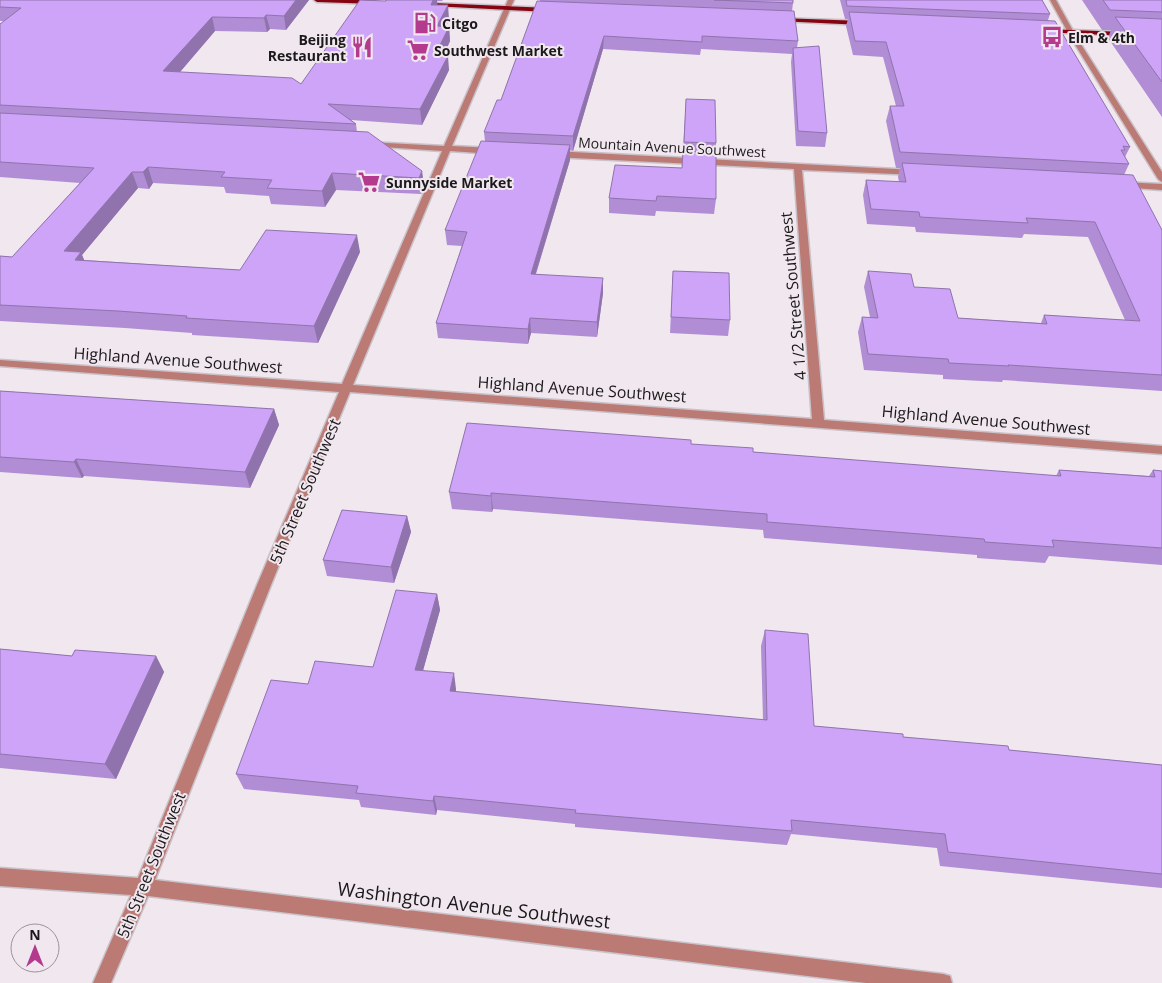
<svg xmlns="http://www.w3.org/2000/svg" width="1162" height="983" font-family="'Open Sans',sans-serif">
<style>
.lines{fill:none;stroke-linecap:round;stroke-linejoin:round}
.minor-casing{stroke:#cac2c9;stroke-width:3}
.major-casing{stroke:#cac2c9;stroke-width:3}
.minor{fill:#bb7a74;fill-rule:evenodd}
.major{fill:#840411;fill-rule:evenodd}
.wall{fill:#b08dd4}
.shaded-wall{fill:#9073ad}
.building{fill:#cda4f7;stroke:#9073ad}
.labels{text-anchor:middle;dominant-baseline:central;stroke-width:4;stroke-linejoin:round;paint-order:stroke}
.far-poi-label{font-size:14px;font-weight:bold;fill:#1c191b;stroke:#f0e7ef;text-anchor:start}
.far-street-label{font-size:14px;fill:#1c191b;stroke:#f0e7ef}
.street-label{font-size:16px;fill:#1c191b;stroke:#f0e7ef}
.near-street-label{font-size:19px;fill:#1c191b;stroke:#f0e7ef}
</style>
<rect width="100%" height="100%" fill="#f0e7ef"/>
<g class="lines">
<!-- minor casing -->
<g class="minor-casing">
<path id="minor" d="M 508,0 L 514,0 L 452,146 L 493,148 L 497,151 L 493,154 L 450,151 L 353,385 L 812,419 L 794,169 L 553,157 L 549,154 L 553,151 L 915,170 L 919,173 L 918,175 L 802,170 L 824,420 L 1162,446 L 1162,454 L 350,392 L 271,585 L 155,880 L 943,974 L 950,976 L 952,983 L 866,983 L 148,896 L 111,983 L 93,983 L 131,895 L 0,886 L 0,868 L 138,878 L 257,585 L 339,392 L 0,366 L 0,360 L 342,384 L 442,151 L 368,146 L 364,144 L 368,142 L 444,146 Z
M 1050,0 L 1056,0 L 1077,38 L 1162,172 L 1162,182 L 1158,179 L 1071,38 Z
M 1122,182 L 1162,184 L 1162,190 L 1119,187 L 1119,183 Z"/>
</g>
<!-- major casing -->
<g class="major-casing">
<path id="major" d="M 314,0 L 374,0 L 378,2 L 375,4 L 317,2 Z
M 433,3 L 550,8 L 553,10 L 550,12 L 431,6 L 431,4 Z
M 780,18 L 862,21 L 865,23 L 862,25 L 778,21 L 778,19 Z
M 1045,29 L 1125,32 L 1128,34 L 1125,36 L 1043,32 L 1042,31 Z"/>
</g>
<!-- minor -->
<use href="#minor" class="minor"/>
<!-- major -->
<use href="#major" class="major"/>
</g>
<!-- wall -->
<path class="wall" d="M 0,0 L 309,0 L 286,30 L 270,29 L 267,32 L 215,31 L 180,72 L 301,84 L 386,0 L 443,0 L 442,1 L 437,1 L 437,5 L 449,19 L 446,27 L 449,27 L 450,41 L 444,55 L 449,70 L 422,125 L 351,120 L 356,124 L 357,132 L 422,171 L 424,188 L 421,194 L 336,190 L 325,207 L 271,204 L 269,196 L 226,193 L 224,187 L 153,183 L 149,189 L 138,188 L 82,255 L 84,260 L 240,270 L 360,252 L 318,343 L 192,335 L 192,333 L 125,328 L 0,321 L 0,256 L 12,257 L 80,183 L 0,177 L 0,24 L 4,21 L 0,21 Z
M 540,0 L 793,0 L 793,3 L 792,11 L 798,41 L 797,48 L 827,133 L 825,147 L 796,146 L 791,62 L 792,54 L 701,49 L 700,55 L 603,49 L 573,151 L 570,150 L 570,160 L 536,274 L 603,293 L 597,337 L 531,333 L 528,344 L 438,338 L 436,323 L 462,246 L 447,245 L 445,230 L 485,141 L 484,132 L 501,100 Z
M 840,0 L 1042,0 L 1050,14 L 1048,20 L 1130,147 L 1125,157 L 1129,164 L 1124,175 L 1162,230 L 1162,391 L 1003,380 L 1002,382 L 943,379 L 943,375 L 864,370 L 858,332 L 862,317 L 870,317 L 864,287 L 868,271 L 914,287 L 958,318 L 1041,323 L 1044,315 L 1125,320 L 1088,237 L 1024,234 L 1022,238 L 916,232 L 915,227 L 867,224 L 863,195 L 866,180 L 899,182 L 898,177 L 900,168 L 896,168 L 886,121 L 890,106 L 896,106 L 883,57 L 853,55 L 846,26 L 848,19 L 845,19 Z
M 1082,0 L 1162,0 L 1162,117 L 1108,38 L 1111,30 L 1102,30 Z
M 686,99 L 716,143 L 715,152 L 716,199 L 714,214 L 656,211 L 655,216 L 609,213 L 609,198 L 682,168 Z
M 673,271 L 730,320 L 728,336 L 670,333 Z
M 0,391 L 274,409 L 279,425 L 250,488 L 84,476 L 82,478 L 0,472 Z
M 691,444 L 753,452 L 1056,476 L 1059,470 L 1149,476 L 1153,470 L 1162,471 L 1162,565 L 1049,556 L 1045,563 L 977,558 L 977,555 L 764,538 L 763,530 L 493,509 L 492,512 L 452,509 L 449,492 Z
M 407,516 L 411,532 L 394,583 L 327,576 L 323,560 Z
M 437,594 L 440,610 L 423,670 L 456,689 L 456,692 L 763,720 L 761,646 L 765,630 L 814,726 L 1009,750 L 1162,765 L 1162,888 L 940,866 L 937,848 L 791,834 L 787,845 L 575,827 L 575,824 L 437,810 L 436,815 L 361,807 L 359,800 L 244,789 L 236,774 L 308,684 L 373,667 Z
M 0,649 L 72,656 L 156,656 L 164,672 L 116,779 L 0,768 Z"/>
<!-- shaded-wall -->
<path class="shaded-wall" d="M 296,0 L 309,0 L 286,30 L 284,16 Z
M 433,0 L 437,0 L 438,9 L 431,5 Z
M 448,5 L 449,19 L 438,41 L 437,26 Z
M 266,15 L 270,29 L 267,32 L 264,18 Z
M 212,17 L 215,31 L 168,86 L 163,71 Z
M 449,27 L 450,41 L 437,70 L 435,55 Z
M 604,36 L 603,49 L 573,151 L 573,136 Z
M 448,56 L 449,70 L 422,125 L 420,109 Z
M 570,145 L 570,160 L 531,289 L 531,274 Z
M 148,167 L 153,183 L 149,189 L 143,172 Z
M 422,171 L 424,188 L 421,194 L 419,178 Z
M 132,172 L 138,188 L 82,255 L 88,269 L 64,251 Z
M 332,173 L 336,190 L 325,207 L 322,191 Z
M 357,235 L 360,252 L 318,343 L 314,326 Z
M 603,278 L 603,293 L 597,337 L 597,322 Z
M 530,318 L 531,333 L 528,344 L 528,329 Z
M 274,409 L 279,425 L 250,488 L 245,472 Z
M 76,459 L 84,476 L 82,478 L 74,462 Z
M 491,493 L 493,509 L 492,512 L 491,496 Z
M 407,516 L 411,532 L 394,583 L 391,567 Z
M 437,594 L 440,610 L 419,685 L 415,670 Z
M 156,656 L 164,672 L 116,779 L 105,764 Z
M 454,673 L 456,689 L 452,706 L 450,691 Z
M 434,796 L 437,810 L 436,815 L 433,801 Z"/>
<!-- building -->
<path class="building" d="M 0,0 L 296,0 L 284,16 L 266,15 L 264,18 L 212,17 L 163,71 L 292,78 L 301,84 L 360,0 L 386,1 L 386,0 L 433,0 L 431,5 L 448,5 L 437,26 L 449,27 L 435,55 L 448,56 L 420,109 L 328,104 L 356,124 L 0,105 L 0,24 L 21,8 L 0,7 Z
M 714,0 L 793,0 L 793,3 Z
M 846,0 L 1042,0 L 1050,14 L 847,6 Z
M 1103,0 L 1162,0 L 1162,12 L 1110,10 Z
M 537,1 L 794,11 L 798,41 L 702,36 L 702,42 L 604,36 L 573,136 L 484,132 L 497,100 L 501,100 Z
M 849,12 L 1055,21 L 1130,147 L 1123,146 L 1125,150 L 1121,150 L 1129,164 L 900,152 L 890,106 L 904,106 L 886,42 L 855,41 Z
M 1115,17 L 1162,19 L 1162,82 Z
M 819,46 L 827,133 L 798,131 L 793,48 Z
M 686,99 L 715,100 L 716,143 L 684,142 Z
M 0,113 L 368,132 L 422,171 L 419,178 L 332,173 L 322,191 L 267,188 L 272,180 L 221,177 L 225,172 L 148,167 L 143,172 L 132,172 L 64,251 L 81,252 L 75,260 L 240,270 L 266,230 L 357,235 L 314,326 L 186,318 L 187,316 L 118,311 L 0,305 L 0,256 L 12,257 L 94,168 L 0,162 Z
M 481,141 L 570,145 L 531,274 L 603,278 L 597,322 L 530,318 L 528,329 L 436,323 L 467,232 L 445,230 Z
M 683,151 L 716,153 L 716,199 L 657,196 L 656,201 L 609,198 L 615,165 L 682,168 Z
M 902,163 L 1133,175 L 1162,230 L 1162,375 L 1008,365 L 1009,366 L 949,363 L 948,359 L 868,354 L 862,317 L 878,318 L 868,271 L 911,274 L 914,287 L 950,289 L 958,318 L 1047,324 L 1044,315 L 1140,321 L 1095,222 L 1026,218 L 1028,223 L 920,217 L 919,212 L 871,209 L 866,180 L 906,182 Z
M 673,271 L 729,273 L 730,320 L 671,317 Z
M 0,391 L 274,409 L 245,472 L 76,459 L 74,462 L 0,457 Z
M 467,423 L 691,440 L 691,444 L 753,448 L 753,452 L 1061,476 L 1059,470 L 1155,477 L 1153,470 L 1162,471 L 1162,548 L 1052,540 L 1054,547 L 985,542 L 984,539 L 767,522 L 767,514 L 491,493 L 491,496 L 449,492 Z
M 342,510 L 407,516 L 391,567 L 323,560 Z
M 396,590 L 437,594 L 415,670 L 454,673 L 450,691 L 767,720 L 765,630 L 808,634 L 814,726 L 903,734 L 903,737 L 1008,746 L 1009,750 L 1162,765 L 1162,874 L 948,852 L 945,834 L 791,820 L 792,831 L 575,813 L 576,810 L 434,796 L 433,801 L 356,793 L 358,786 L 236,774 L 271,680 L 308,684 L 315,661 L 373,667 Z
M 0,649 L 72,656 L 75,650 L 156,656 L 105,764 L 0,754 Z"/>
<!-- icons -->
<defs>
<g id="fuel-bare" transform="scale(1.725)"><path d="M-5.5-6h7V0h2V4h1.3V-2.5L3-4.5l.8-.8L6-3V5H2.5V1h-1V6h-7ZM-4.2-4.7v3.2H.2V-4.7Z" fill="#b43a8d" stroke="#f0e7ef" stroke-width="2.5" paint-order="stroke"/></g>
<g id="bus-bare" transform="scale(1.725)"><path d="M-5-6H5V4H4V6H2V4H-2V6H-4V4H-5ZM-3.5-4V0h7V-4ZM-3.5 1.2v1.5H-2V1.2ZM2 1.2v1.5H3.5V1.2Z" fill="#b43a8d" stroke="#f0e7ef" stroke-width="2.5" paint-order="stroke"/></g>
<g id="restaurant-bare" transform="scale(1.725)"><path d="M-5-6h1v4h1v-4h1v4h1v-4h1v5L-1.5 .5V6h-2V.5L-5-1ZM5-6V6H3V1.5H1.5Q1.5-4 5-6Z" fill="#b43a8d" stroke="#f0e7ef" stroke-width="2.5" paint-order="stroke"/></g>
<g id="supermarket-bare" transform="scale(1.725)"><path d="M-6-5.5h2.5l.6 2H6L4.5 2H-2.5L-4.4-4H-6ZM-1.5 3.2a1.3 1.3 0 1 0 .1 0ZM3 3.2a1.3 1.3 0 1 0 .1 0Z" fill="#b43a8d" stroke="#f0e7ef" stroke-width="2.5" paint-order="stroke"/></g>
</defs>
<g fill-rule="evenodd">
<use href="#fuel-bare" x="425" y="23"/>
<use href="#bus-bare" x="1052" y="37"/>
<use href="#restaurant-bare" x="362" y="47"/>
<use href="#supermarket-bare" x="418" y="50"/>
<use href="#supermarket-bare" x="369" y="182"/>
</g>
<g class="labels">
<!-- far-poi labels -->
<g class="far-poi-label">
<text x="442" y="23">Citgo</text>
<text x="1068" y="37">Elm &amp; 4th</text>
<text x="346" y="39" text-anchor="end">Beijing<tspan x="346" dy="16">Restaurant</tspan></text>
<text x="434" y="50">Southwest Market</text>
<text x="386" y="182">Sunnyside Market</text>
</g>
<!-- far-street labels -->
<g class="far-street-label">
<text transform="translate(672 147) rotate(3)">Mountain Avenue Southwest</text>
</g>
<!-- street labels -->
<g class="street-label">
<text transform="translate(793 296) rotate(-95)">4 1/2 Street Southwest</text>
<text transform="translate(178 360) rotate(4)">Highland Avenue Southwest</text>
<text transform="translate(582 389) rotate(4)">Highland Avenue Southwest</text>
<text transform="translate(986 420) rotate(5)">Highland Avenue Southwest</text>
<text transform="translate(305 491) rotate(-67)">5th Street Southwest</text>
<text transform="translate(151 865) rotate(-68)">5th Street Southwest</text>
</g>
<!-- near-street labels -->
<g class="near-street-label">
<text transform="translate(474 905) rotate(7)">Washington Avenue Southwest</text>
</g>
</g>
<!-- north arrow -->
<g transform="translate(35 948)"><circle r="24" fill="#f0e7ef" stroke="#9b959a"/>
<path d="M0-4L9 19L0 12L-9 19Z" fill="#b43a8d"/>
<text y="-8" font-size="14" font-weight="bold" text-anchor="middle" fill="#1c191b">N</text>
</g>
</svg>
